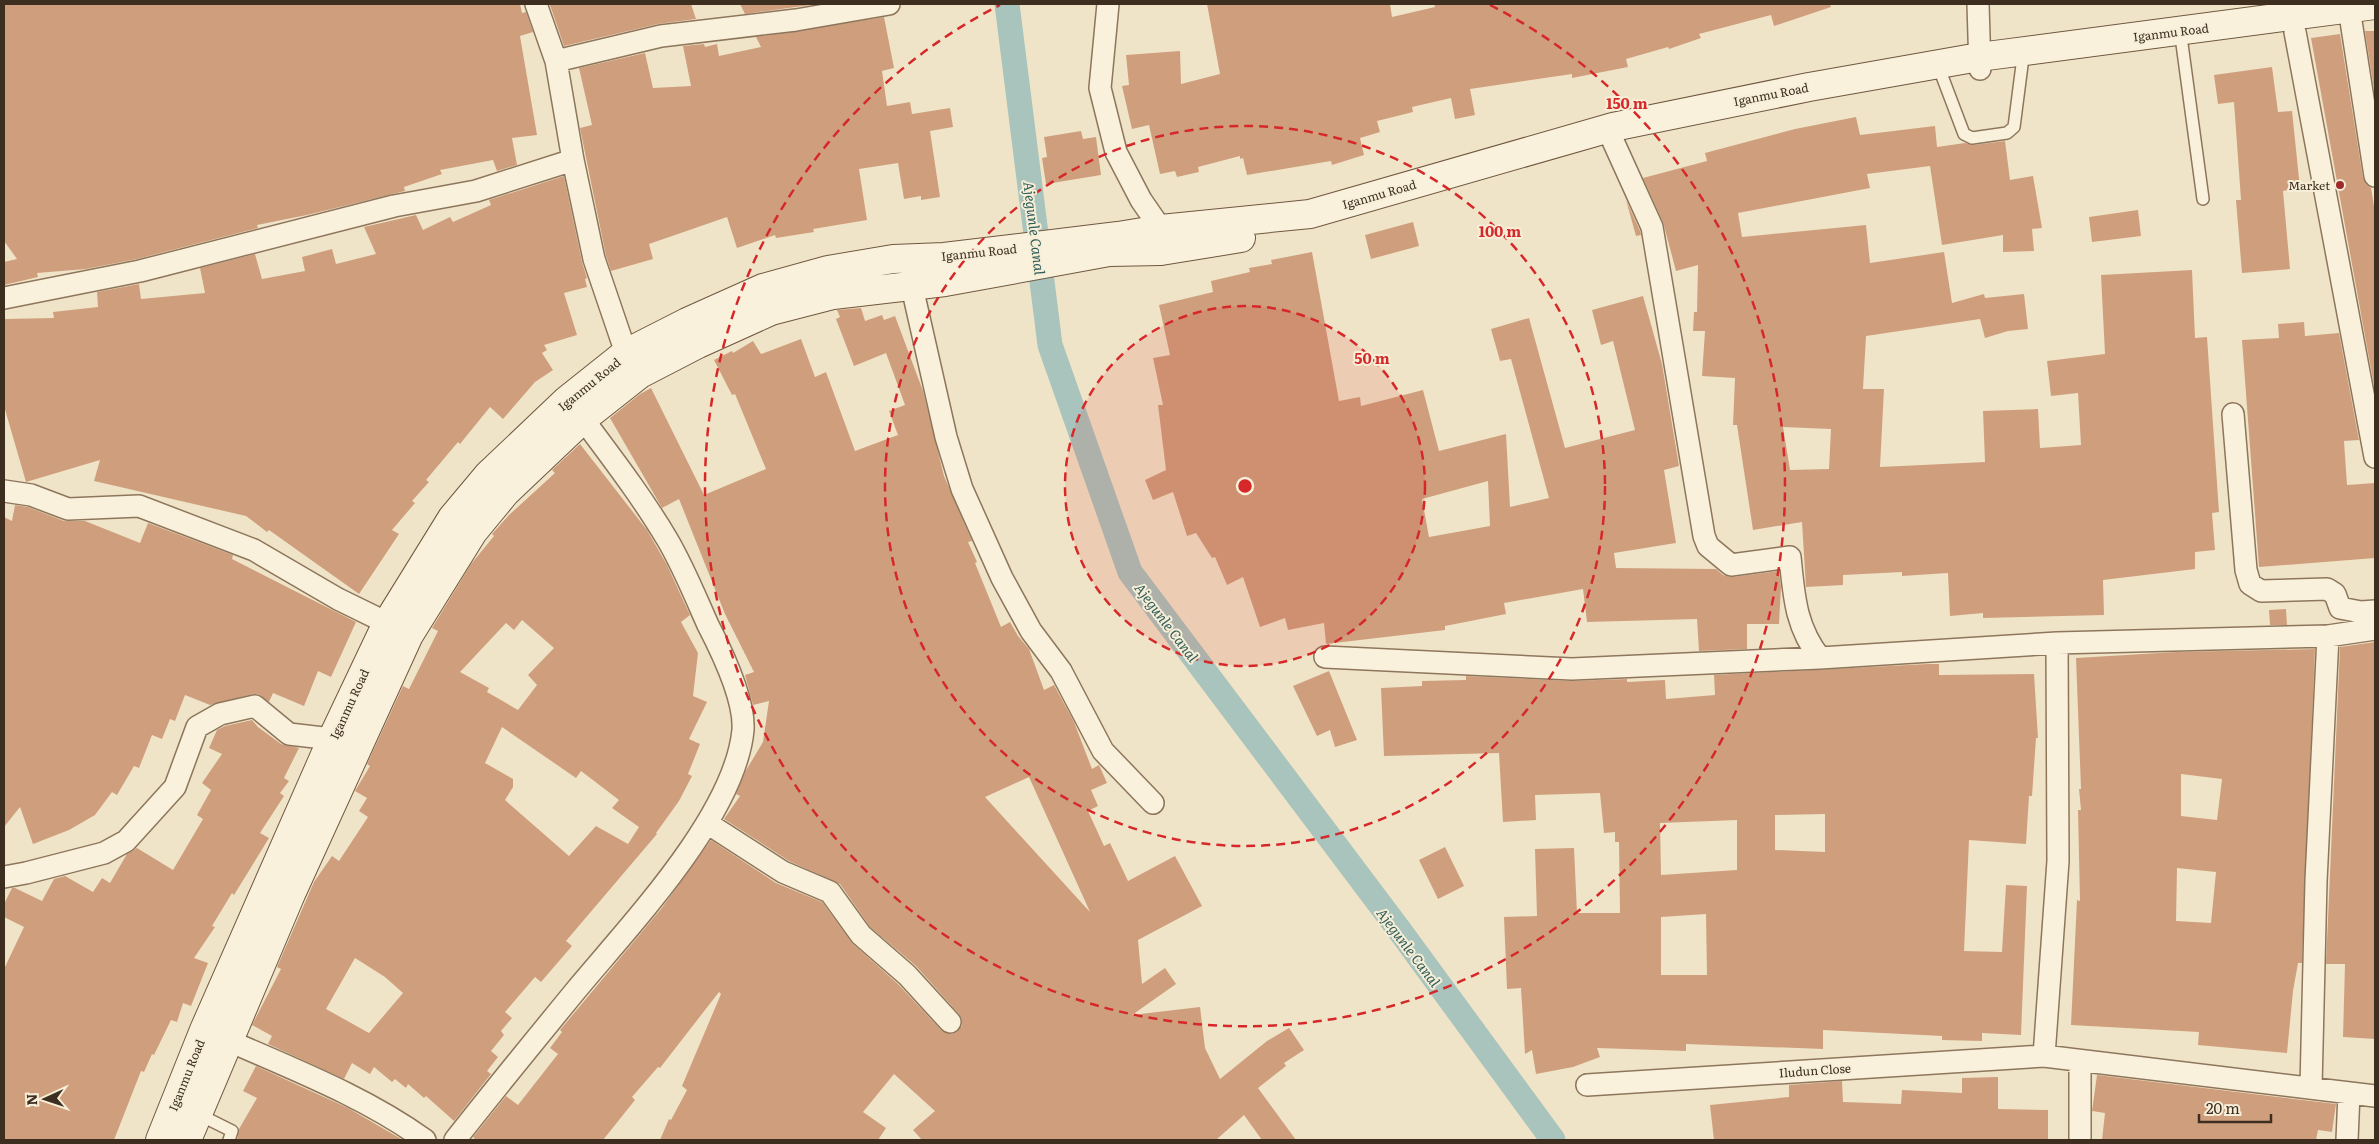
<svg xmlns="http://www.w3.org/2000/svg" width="2379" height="1144" font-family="Literata,serif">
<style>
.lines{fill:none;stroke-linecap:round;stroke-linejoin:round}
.canal{stroke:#a9c4bc;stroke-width:25}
.building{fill:#cf9f7d;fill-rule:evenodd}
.lane-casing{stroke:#8d765c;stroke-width:14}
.street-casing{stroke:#8d765c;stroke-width:24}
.secondary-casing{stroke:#6f573f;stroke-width:30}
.lane{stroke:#faf1dc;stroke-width:11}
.street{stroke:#faf1dc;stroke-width:21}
.secondary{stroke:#faf1dc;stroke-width:28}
.ring{fill:none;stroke:#d62828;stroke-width:2.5;stroke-dasharray:9 6}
.poi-dot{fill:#9e2a2b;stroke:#f7eed8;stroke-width:2}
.labels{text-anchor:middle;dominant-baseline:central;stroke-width:4;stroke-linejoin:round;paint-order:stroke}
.street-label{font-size:12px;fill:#3d2e20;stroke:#f7eed8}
.poi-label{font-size:12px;fill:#3d2e20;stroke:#f7eed8;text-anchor:end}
.water-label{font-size:14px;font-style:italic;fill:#2f5d5a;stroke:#f7eed8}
.centre{fill:#d62828;stroke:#f7eed8;stroke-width:2.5}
.ring-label{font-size:15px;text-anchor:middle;font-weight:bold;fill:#d62828;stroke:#f7eed8;stroke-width:4;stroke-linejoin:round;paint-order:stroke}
</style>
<rect width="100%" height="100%" fill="#f0e4c8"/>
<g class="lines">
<!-- canal -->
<path class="canal" d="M 1007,4 L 1050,345 L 1130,572 L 1400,931 L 1553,1140"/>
</g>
<!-- building -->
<path class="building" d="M 4,4 L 520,4 L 522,13 L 526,12 L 533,32 L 520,36 L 537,135 L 512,138 L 517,165 L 497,171 L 493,160 L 440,170 L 442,174 L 404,187 L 405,191 L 307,215 L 257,225 L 258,228 L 137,259 L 86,269 L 37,273 L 38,277 L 4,285 L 4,262 L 17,259 L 4,241 Z
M 555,4 L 691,4 L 696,19 L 658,24 L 564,46 L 550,5 Z
M 740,4 L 817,4 L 745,14 Z
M 1207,4 L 1390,4 L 1392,17 L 1435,7 L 1434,4 L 1830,4 L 1831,7 L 1774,26 L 1771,15 L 1699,34 L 1701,38 L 1669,49 L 1668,47 L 1626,59 L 1628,67 L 1572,78 L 1572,74 L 1470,89 L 1475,115 L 1455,119 L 1451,98 L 1412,107 L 1413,112 L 1377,121 L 1380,132 L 1360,138 L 1364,155 L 1332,165 L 1331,161 L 1247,175 L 1243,158 L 1240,159 L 1240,156 L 1198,167 L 1199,172 L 1177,177 L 1175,171 L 1160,174 L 1149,125 L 1132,129 L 1122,86 L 1129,85 L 1126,55 L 1180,51 L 1181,84 L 1220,74 Z
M 884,17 L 894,68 L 882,71 L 887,106 L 910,102 L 912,114 L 950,108 L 953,127 L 930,131 L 940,197 L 921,200 L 921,196 L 904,199 L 898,163 L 859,169 L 867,220 L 813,229 L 814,232 L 776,238 L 775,235 L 737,248 L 727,217 L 649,244 L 653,259 L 611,271 L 606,256 L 580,128 L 592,125 L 579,68 L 645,53 L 653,88 L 691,86 L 683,46 L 704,44 L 705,47 L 717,44 L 719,56 L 761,47 L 756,37 Z
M 2365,31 L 2375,31 L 2375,96 Z
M 2340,34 L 2363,178 L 2366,184 L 2371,188 L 2375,212 L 2375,391 L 2311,38 Z
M 2272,67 L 2278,112 L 2292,111 L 2300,188 L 2283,191 L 2290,269 L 2242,273 L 2236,200 L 2241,200 L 2234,102 L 2218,104 L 2214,75 Z
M 1856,117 L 1860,135 L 1935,126 L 1937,147 L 1965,143 L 1973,145 L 2005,141 L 2010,180 L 2033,176 L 2042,228 L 2032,229 L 2034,251 L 2003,252 L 2003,235 L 1942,245 L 1930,166 L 1867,174 L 1870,188 L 1738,213 L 1742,237 L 1866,225 L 1870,263 L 1944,252 L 1952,303 L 1984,294 L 1985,298 L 2024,294 L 2028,329 L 2008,331 L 1985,338 L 1980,319 L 1866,336 L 1863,389 L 1884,389 L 1880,467 L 1985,462 L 1983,411 L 2038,409 L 2040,448 L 2081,445 L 2078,393 L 2051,396 L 2047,361 L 2105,354 L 2101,275 L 2192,270 L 2195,338 L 2207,337 L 2219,512 L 2212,513 L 2215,550 L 2195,552 L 2195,569 L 2103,580 L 2104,615 L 1983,618 L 1983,613 L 1950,616 L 1948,573 L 1902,576 L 1902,572 L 1843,575 L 1843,585 L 1806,587 L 1802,522 L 1753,530 L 1737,425 L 1733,425 L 1735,378 L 1702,376 L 1705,331 L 1693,331 L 1694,312 L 1697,312 L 1698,265 L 1676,271 L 1663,222 L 1643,178 L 1707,161 L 1705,153 L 1795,129 ZM 1783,427 L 1831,429 L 1829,469 L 1790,470 Z
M 1081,131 L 1083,139 L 1096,137 L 1101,175 L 1046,184 L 1042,158 L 1047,157 L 1044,137 Z
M 564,176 L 582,262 L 587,278 L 585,279 L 587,287 L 564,293 L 577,335 L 544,345 L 547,350 L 542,353 L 553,370 L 535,382 L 503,419 L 490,407 L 460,444 L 458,442 L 426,480 L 429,482 L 412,501 L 415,503 L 392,530 L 399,534 L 359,594 L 269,530 L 267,532 L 246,516 L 94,481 L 100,460 L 26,482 L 4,406 L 4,319 L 54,318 L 53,312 L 98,307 L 97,292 L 139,284 L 141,299 L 205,293 L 200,268 L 255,254 L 262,279 L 305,271 L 302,257 L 332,249 L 336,264 L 376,254 L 364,227 L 416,215 L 423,230 L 450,217 L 453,222 L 491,205 L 489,200 Z
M 1626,200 L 1640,231 L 1641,235 L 1636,236 Z
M 2138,210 L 2141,236 L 2092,242 L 2089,217 Z
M 1413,222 L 1419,246 L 1371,259 L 1365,235 Z
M 1312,252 L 1339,401 L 1360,397 L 1361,406 L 1423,390 L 1439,451 L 1506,434 L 1510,507 L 1549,498 L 1511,359 L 1500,361 L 1491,329 L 1529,318 L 1565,448 L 1635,430 L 1613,341 L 1601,345 L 1592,310 L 1643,296 L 1662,364 L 1679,466 L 1664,470 L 1676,543 L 1614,553 L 1616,568 L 1716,569 L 1723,575 L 1732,577 L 1779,571 L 1781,587 L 1779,624 L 1747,624 L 1747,649 L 1699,651 L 1697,619 L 1587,622 L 1583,589 L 1504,603 L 1506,614 L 1445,626 L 1445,630 L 1326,644 L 1324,623 L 1288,630 L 1285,618 L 1260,627 L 1243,577 L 1227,585 L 1215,557 L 1212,558 L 1196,533 L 1187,536 L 1173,492 L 1153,500 L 1145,480 L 1166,470 L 1158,405 L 1163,405 L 1153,358 L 1170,355 L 1159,305 L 1213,292 L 1211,281 L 1250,272 L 1249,268 L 1272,264 L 1271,260 ZM 1488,481 L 1490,526 L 1429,537 L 1422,499 Z
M 861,308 L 865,321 L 882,315 L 884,320 L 895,316 L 923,391 L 944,476 L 972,541 L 968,542 L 977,562 L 975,563 L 1001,627 L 1010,622 L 1018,636 L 1029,649 L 1044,690 L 1054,685 L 1074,722 L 1092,769 L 1099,765 L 1107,783 L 1091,790 L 1098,806 L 1088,811 L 1104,846 L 1110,843 L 1128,881 L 1175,856 L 1202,906 L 1138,940 L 1142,984 L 1165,968 L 1176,984 L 1132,1015 L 1200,1007 L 1205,1048 L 1220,1079 L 1267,1041 L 1289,1028 L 1304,1050 L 1284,1063 L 1286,1066 L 1258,1088 L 1296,1140 L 1262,1140 L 1244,1115 L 1216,1140 L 922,1140 L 913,1130 L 935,1111 L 894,1074 L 863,1112 L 886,1128 L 878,1140 L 660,1140 L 669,1119 L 671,1120 L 687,1090 L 682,1086 L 721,994 L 719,992 L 660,1068 L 658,1067 L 632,1097 L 635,1100 L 603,1140 L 476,1140 L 473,1137 L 506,1096 L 518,1105 L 558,1054 L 550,1048 L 562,1032 L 560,1030 L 661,909 L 711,840 L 776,883 L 822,902 L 853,944 L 898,984 L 941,1030 L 952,1034 L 962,1026 L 962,1020 L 959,1014 L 916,966 L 870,927 L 840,884 L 789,861 L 724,819 L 740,796 L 736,794 L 745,772 L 763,742 L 769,701 L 753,705 L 745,675 L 754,672 L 725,614 L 679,499 L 662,508 L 610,418 L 640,394 L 651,388 L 704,495 L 766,469 L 735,394 L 732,395 L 714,360 L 732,351 L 733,353 L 753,341 L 761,354 L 801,339 L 815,377 L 826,372 L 855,451 L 898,435 L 889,411 L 905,405 L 886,353 L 854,366 L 836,319 L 840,317 L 837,310 ZM 1029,777 L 1090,912 L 985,797 Z
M 2304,322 L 2305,336 L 2339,333 L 2359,440 L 2344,441 L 2347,485 L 2375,483 L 2375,558 L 2259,567 L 2242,340 L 2279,338 L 2278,324 Z
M 580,444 L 647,530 L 667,565 L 690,615 L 681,622 L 698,653 L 693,696 L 707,702 L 689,739 L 700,744 L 688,774 L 692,776 L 679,801 L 656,833 L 657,834 L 566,941 L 572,946 L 541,982 L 535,977 L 505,1012 L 512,1018 L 501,1031 L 504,1035 L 491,1051 L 498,1057 L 487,1071 L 491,1074 L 454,1121 L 426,1096 L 424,1098 L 408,1084 L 406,1088 L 395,1079 L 392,1082 L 374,1067 L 370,1074 L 352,1063 L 344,1079 L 268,1044 L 272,1036 L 252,1025 L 281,969 L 277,967 L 314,882 L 332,856 L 339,861 L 368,817 L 359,811 L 367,798 L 355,791 L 370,766 L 367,764 L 402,688 L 403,686 L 409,689 L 438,631 L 432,628 L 471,564 L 494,536 L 492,534 L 509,515 L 555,473 L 552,470 ZM 522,620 L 554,648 L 528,675 L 537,685 L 518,710 L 487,692 L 489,688 L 460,672 L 506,623 L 514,630 ZM 502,727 L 576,778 L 581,771 L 619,800 L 612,808 L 639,827 L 628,844 L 596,826 L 569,856 L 505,800 L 513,787 L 513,779 L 485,763 ZM 355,958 L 385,977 L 403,993 L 369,1033 L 326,1009 Z
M 15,505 L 28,507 L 64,521 L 85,521 L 140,543 L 148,523 L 233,555 L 232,559 L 356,622 L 331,677 L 318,671 L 304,706 L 273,693 L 269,702 L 258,694 L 253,694 L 210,705 L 185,695 L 175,721 L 170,719 L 162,739 L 152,735 L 139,768 L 134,766 L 117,795 L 112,792 L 95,815 L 69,830 L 33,844 L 20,807 L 4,827 L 4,517 L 12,521 Z
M 2286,609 L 2287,625 L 2270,625 L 2269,610 Z
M 2375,642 L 2375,1039 L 2343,1037 L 2345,964 L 2326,964 L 2340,647 Z
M 2315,649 L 2302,963 L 2298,963 L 2293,991 L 2287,1053 L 2198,1045 L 2199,1032 L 2071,1025 L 2077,900 L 2080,901 L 2078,810 L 2081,810 L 2079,789 L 2081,789 L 2076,658 L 2176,652 ZM 2181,774 L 2222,779 L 2217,820 L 2181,816 ZM 2177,868 L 2216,872 L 2211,923 L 2176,921 Z
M 1928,664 L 1939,664 L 1939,675 L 2034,674 L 2038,738 L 2036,738 L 2032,796 L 2029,796 L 2026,844 L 1969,840 L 1964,951 L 2002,952 L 2006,885 L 2027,886 L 2021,1035 L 1982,1033 L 1982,1041 L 1942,1040 L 1942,1036 L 1823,1030 L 1823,1049 L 1686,1044 L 1686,1051 L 1597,1048 L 1600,1057 L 1573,1067 L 1536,1074 L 1532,1050 L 1525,1054 L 1521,988 L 1507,989 L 1504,917 L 1537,916 L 1535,849 L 1574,848 L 1577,913 L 1620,913 L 1619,842 L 1615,842 L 1615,832 L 1604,833 L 1600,793 L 1535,795 L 1536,820 L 1503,822 L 1499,753 L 1384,756 L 1381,688 L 1422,686 L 1422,681 L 1466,680 L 1466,676 L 1571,681 L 1627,679 L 1627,682 L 1665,680 L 1666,699 L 1715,695 L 1714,675 ZM 1825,814 L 1825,852 L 1775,850 L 1775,815 ZM 1737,820 L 1737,870 L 1661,875 L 1660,823 ZM 1706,914 L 1707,975 L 1661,975 L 1661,917 Z
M 1329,671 L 1357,740 L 1335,747 L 1330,730 L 1317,736 L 1293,686 Z
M 252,720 L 258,727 L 281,744 L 299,748 L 284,778 L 289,781 L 280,793 L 284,796 L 260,833 L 269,838 L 234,895 L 232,893 L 212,926 L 215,927 L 194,958 L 208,963 L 191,1006 L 183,1003 L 177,1022 L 171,1020 L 154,1055 L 152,1054 L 144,1072 L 141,1071 L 114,1140 L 4,1140 L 4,969 L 24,927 L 4,917 L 4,904 L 12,888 L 15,888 L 42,901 L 54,879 L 65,876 L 93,892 L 102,878 L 110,883 L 127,854 L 137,848 L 173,870 L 203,819 L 197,815 L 211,790 L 202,783 L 222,754 L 209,748 L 217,730 L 225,726 Z
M 1445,847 L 1464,886 L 1438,899 L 1419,860 Z
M 256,1066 L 348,1108 L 403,1140 L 237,1140 L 239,1129 L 257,1098 L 243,1091 Z
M 2097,1075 L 2336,1104 L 2332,1132 L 2318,1130 L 2316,1140 L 2102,1140 L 2105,1113 L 2092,1111 Z
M 1998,1077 L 1998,1109 L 2048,1110 L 2048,1140 L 1714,1140 L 1710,1105 L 1789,1097 L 1789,1085 L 1842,1081 L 1843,1102 L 1901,1104 L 1902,1090 L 1962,1093 L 1962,1078 Z"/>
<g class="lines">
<!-- lane casing -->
<g class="lane-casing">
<path id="lane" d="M 2182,44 L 2203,199
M 1942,76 L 1964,134 L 1972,138 L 2007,133 L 2014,127 L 2022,65
M 198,1114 L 232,1131 L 229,1140"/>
</g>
<!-- street casing -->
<g class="street-casing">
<path id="street" d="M 536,4 L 556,61 L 573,160 L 594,259 L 626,353
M 1108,4 L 1100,88 L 1116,152 L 1141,200 L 1161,229
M 1978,4 L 1980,69
M 2351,21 L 2375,176
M 2295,32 L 2375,457
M 556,61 L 661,36 L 796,20 L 889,4
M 1613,127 L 1613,141 L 1652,227 L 1704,536 L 1708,546 L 1731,565 L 1790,557 C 1794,595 1795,626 1820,658
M 912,287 L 946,437 L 962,489 L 1002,578 L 1031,631 L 1061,671 L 1103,751 L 1153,803
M 4,298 L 140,271 L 394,206 L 476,191 L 573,160
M 2233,414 L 2246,570 L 2250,584 L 2261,591 L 2327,589 L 2335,594 L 2340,608 L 2361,612 L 2375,611
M 4,491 L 31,495 L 68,509 L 139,506 L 254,550 L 338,599 L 387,623
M 1325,657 L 1572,669 L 1820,658 L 2057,643 L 2328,636 L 2375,629
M 707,823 L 783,872 L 830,892 L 861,935 L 907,975 L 950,1022
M 4,877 L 26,873 L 104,853 L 126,841 L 175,787 L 197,727 L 220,714 L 255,706 L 289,734 L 332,739 L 346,745
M 227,1040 C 295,1070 365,1097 425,1140
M 2044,1056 L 2058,861 L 2057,643
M 2080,1061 L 2080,1140
M 1587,1085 L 2044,1056 L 2375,1096
M 2311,1087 L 2316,881 L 2328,636
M 455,1140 C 495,1089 536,1039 577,989 C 631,924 735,815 743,730 C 745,699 722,652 708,625 C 695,596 683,566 667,539 C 642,497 612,458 583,419
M 2347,1140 L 2349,1093"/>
</g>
<!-- secondary casing -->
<g class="secondary-casing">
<path id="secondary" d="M 160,1140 L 204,1030 L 332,739 L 387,623 L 452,518 L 488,475 L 567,400 L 626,353 L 687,322 L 763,288 L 828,270 L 893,259 L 944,257 L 1118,236 L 1161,229 L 1310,214 L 1613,127 L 1809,87 L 1979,57 L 2375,5
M 187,1140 L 291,894 L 409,635 L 473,532 L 506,492 L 583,419 L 640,374 L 698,344 L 771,311 L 833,295 L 945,282 L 1109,252 L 1161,251 L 1241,238"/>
</g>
<!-- lane -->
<use href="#lane" class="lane"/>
<!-- street -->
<use href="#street" class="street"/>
<!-- secondary -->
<use href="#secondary" class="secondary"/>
</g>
<!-- distance rings -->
<circle cx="1245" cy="486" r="180" fill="#d62828" fill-opacity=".12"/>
<g class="ring">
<circle cx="1245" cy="486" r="180"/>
<circle cx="1245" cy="486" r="360"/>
<path d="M1490 5A540 540 0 1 1 1000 5"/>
</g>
<!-- markers -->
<circle class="poi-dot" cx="2340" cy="185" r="5"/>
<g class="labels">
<!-- street labels -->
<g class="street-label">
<text transform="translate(2171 32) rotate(-7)">Iganmu Road</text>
<text transform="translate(1771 94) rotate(-11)">Iganmu Road</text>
<text transform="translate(1379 194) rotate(-16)">Iganmu Road</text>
<text transform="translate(979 252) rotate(-6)">Iganmu Road</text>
<text transform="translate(589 384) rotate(-39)">Iganmu Road</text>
<text transform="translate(349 704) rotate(-65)">Iganmu Road</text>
<text transform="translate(1815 1070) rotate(-4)">Iludun Close</text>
<text transform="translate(186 1075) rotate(-68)">Iganmu Road</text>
</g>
<!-- poi labels -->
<g class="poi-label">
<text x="2330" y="185">Market</text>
</g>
<!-- water labels -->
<g class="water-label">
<text transform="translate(1035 228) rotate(83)">Ajegunle Canal</text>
<text transform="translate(1167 622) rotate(53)">Ajegunle Canal</text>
<text transform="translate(1409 947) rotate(53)">Ajegunle Canal</text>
</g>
</g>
<circle cx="1245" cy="486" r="8" class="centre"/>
<g class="ring-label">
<text x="1627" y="109">150 m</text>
<text x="1500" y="237">100 m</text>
<text x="1372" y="364">50 m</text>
</g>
<!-- border -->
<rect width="2379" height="1144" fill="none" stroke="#3d2e20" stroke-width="10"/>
<!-- north arrow -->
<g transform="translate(45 1099) rotate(267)" stroke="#f7eed8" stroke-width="4" paint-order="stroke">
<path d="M0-4L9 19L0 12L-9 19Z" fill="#3d2e20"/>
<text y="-8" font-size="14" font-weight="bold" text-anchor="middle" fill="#3d2e20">N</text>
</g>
<!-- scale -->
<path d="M2199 1114v8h72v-8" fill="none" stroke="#3d2e20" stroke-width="2.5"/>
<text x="2206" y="1114" font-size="15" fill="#3d2e20" stroke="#f7eed8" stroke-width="4" paint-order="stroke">20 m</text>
</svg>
